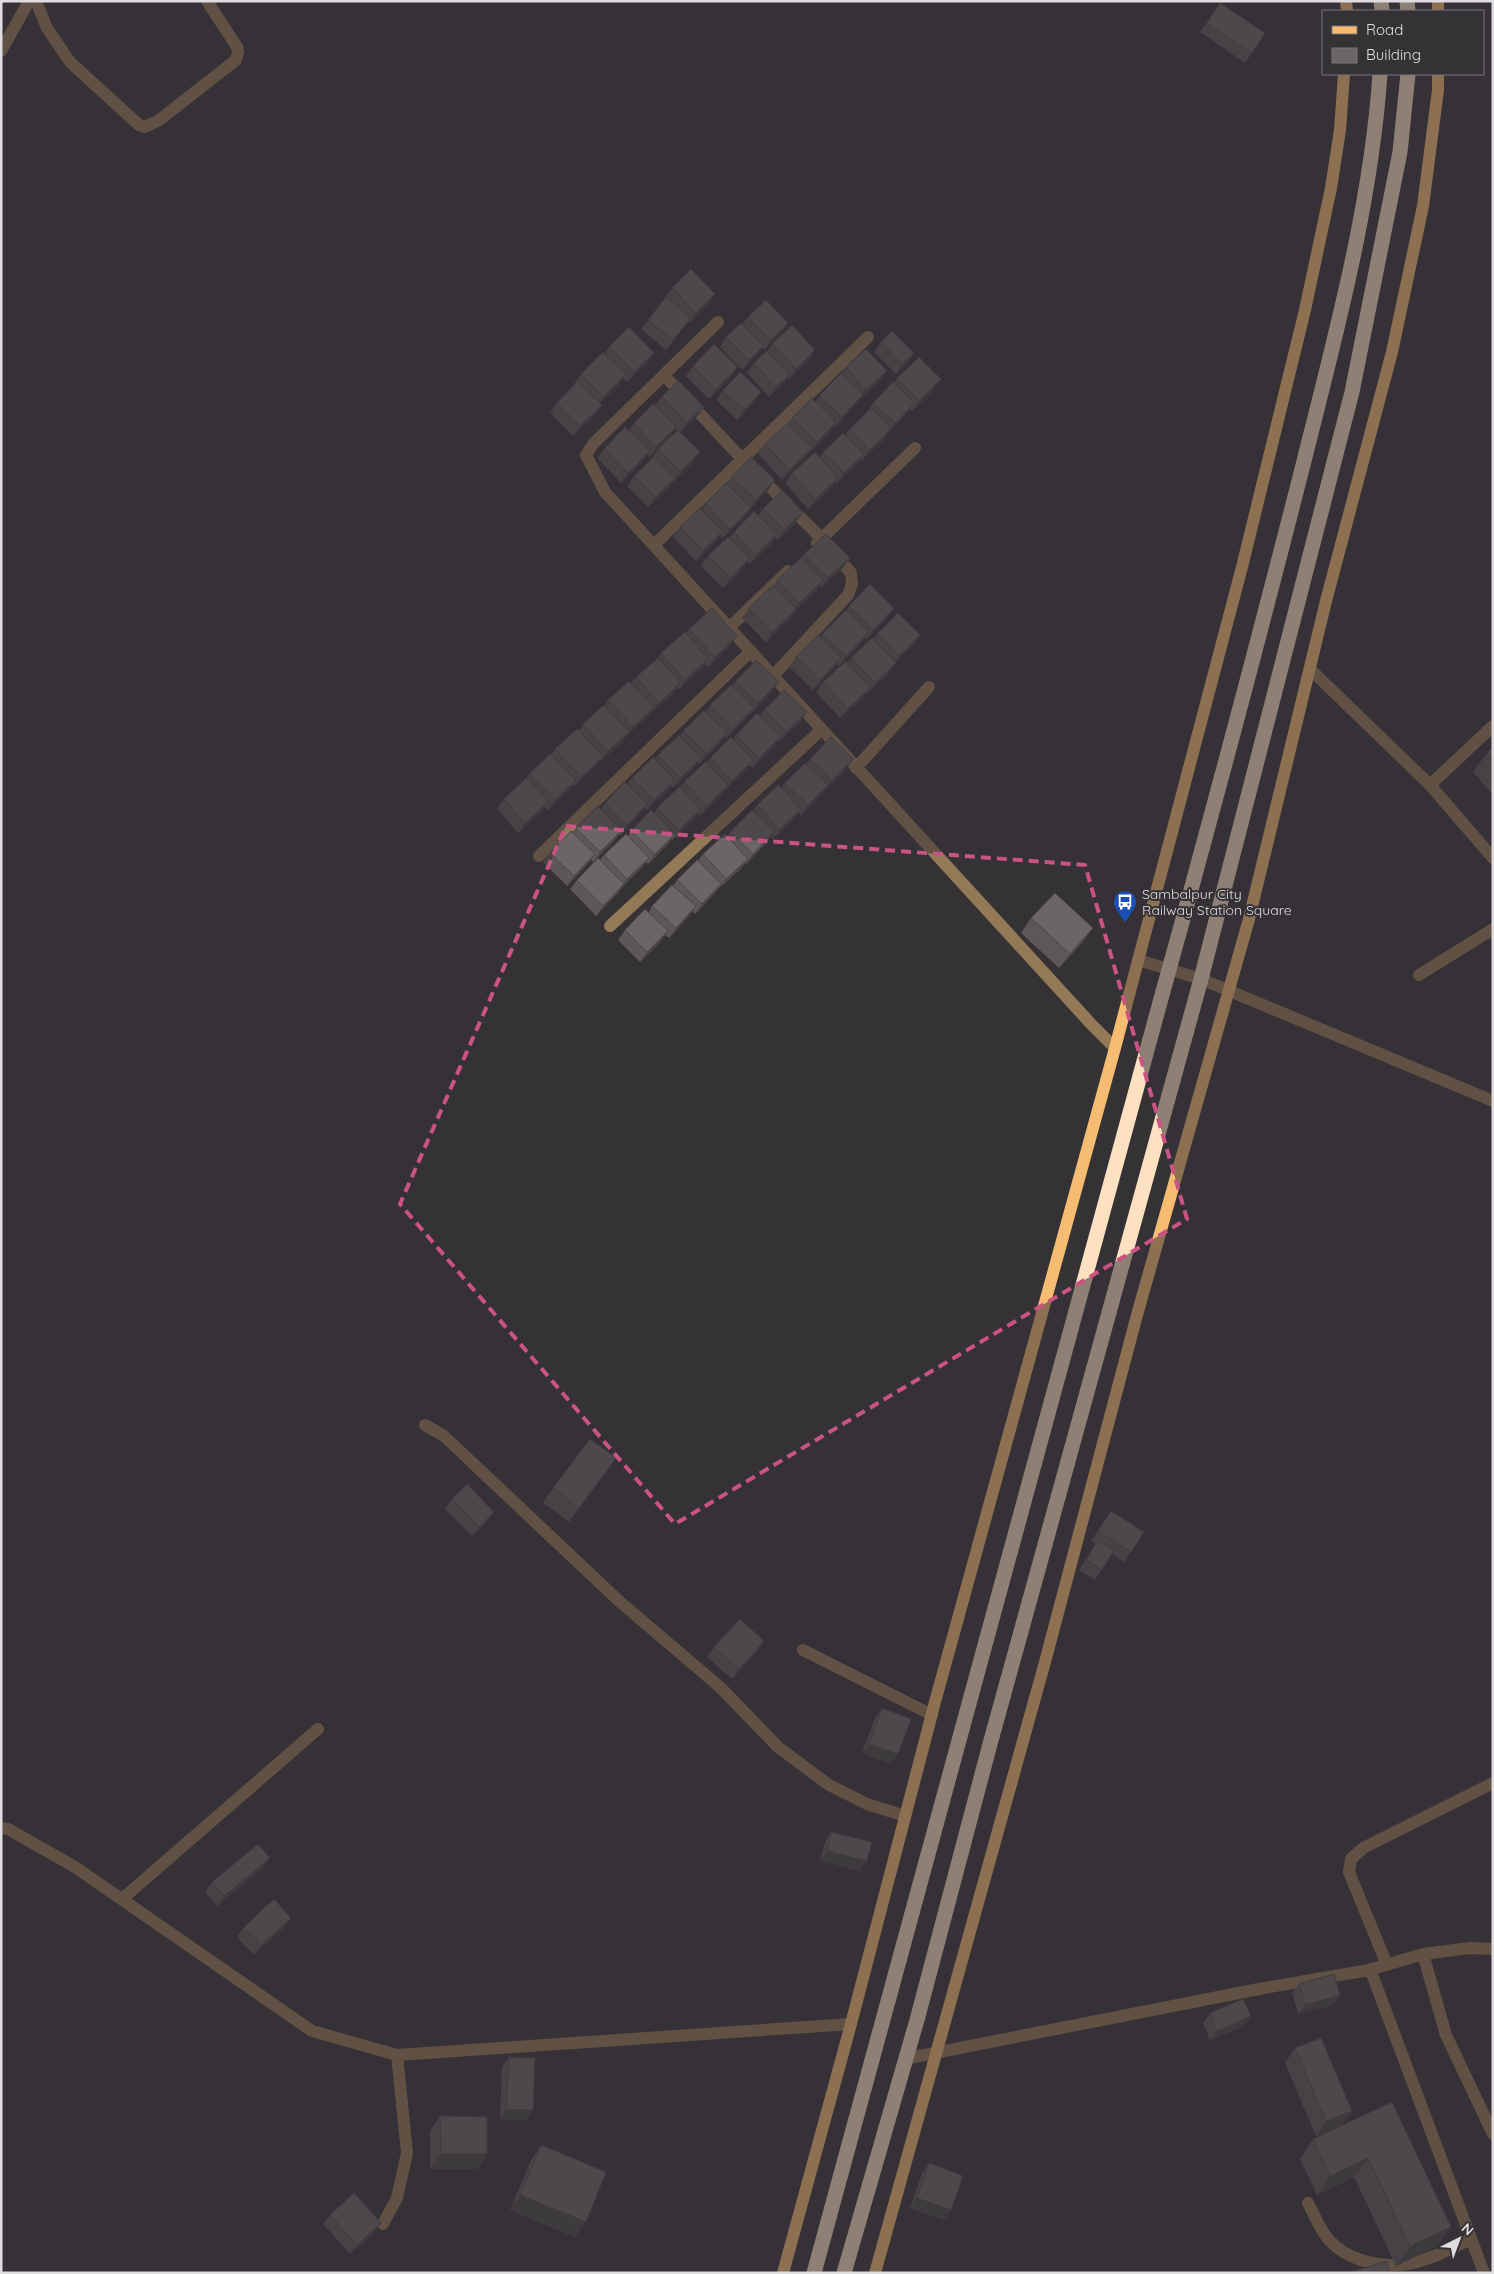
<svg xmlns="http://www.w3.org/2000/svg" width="1494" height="2274" font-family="Quicksand,sans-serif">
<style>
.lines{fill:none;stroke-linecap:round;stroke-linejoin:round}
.minor{stroke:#947956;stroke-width:12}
.major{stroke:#f6bd72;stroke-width:12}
.highway{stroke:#fde1c0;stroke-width:15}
.wall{fill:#5c5759}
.shaded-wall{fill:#4b4748}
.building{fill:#6b6567;stroke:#4b4748}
.marked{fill:none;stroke:#cb5383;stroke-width:4;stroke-dasharray:10 6;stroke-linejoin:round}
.labels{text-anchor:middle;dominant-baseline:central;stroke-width:4;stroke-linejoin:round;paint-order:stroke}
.poi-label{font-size:14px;fill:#dfdde0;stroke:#353236;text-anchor:start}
</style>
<rect width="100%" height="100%" fill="#353236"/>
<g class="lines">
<!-- minor -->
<path class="minor" d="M 36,1 L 47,28 L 70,62 L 139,125 L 144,127 L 158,121 L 236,60 L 238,52 L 237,47 L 207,1
M 1,51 L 29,1
M 718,322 L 594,443 L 586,455 L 605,492 L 1092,1025 L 1115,1048
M 664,375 L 742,459 L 821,538 L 851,573 L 852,584 L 848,595 L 773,676
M 817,543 L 915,448
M 654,545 L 868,337
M 729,628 L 788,571
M 1310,669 L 1430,785 L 1493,858
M 856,768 L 929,687
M 1430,785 L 1493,726
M 539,856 L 751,651
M 610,926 L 822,729
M 1138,960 L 1201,979 L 1493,1101
M 1419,975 L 1493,929
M 425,1425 L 444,1436 L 619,1601 L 721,1688 L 778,1747 L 829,1785 L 867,1804 L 905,1816
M 803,1650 L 932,1715
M 1,1828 L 8,1829 L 75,1867 L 312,2031 L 397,2055 L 851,2024
M 122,1899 L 318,1729
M 1423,1954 L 1446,2035 L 1493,2134
M 1387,1965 L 1349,1872 L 1351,1859 L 1363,1848 L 1493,1783
M 1370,1969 L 1484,2273
M 904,2059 L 1264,1988 L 1369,1970 L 1423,1954 L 1470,1948 L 1493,1949
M 1308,2203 C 1314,2214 1320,2230 1329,2240 C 1338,2250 1349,2256 1361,2260 C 1406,2274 1431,2258 1471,2239
M 383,2224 L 397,2198 L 407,2153 L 397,2055"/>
<!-- major -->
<path class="major" d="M 1346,1 L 1347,11
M 1438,1 L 1438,11
M 783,2273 L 851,2024 L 935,1702 L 1115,1048 L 1242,567 L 1305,310 L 1331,188 L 1340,130 L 1344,74
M 875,2273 L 1045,1662 L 1137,1315 L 1249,919 L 1326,601 L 1392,352 L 1423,206 L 1438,90 L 1438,74"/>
<!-- highway -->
<path class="highway" d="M 1381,1 L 1382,11
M 1407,1 L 1408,11
M 814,2273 C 932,1851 1041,1427 1159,1006 C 1209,826 1257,646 1303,465 C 1335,337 1371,206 1380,74
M 844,2273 L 917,2020 L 990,1744 L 1201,979 L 1352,392 L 1400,152 L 1408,74"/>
</g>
<!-- wall -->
<path class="wall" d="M 1220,3 L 1265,33 L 1245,63 L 1200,32 Z
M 672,288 L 715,294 L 708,304 L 689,323 L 688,322 L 666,350 L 641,329 L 648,320 L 666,298 L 665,297 Z
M 748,317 L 788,323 L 781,333 L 764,350 L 762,348 L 756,356 L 742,370 L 720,347 L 726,337 L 742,325 Z
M 881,342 L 914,353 L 907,363 L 896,374 L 874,352 Z
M 772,344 L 809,360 L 789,379 L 788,377 L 782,385 L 769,397 L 747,373 L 754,363 L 766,353 Z
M 609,347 L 647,363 L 627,382 L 623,378 L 619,384 L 600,403 L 595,415 L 573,436 L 550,413 L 557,403 L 575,385 L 574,384 L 581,374 L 605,353 Z
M 693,366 L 731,377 L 709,399 L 686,376 Z
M 846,367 L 880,381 L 860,399 L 856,404 L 835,427 L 834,426 L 830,432 L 810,452 L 805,458 L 782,480 L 758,454 L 765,444 L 788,423 L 792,418 L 816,401 L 819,396 L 841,374 Z
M 897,378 L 941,379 L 934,389 L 912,411 L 910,409 L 888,433 L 884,439 L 862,460 L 861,459 L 857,464 L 837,483 L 836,482 L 831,488 L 808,509 L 785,483 L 792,473 L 820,457 L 823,452 L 845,435 L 849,430 L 866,413 L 873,403 L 894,383 Z
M 723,390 L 761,392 L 754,402 L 737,420 L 716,400 Z
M 662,396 L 697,417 L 680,432 L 693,462 L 673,482 L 673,481 L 668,488 L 648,507 L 627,486 L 634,476 L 652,458 L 658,449 L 677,430 L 675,428 L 669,437 L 650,457 L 647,454 L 643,461 L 621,483 L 597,458 L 604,449 L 629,430 L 634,423 L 655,406 Z
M 732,477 L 775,480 L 768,490 L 751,508 L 744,518 L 723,538 L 720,535 L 716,541 L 696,561 L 673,537 L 680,527 L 702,509 L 706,504 L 727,484 Z
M 763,509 L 796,522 L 778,540 L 775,538 L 771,544 L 750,564 L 747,562 L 742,569 L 723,588 L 701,566 L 708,556 L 729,538 L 734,532 L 758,515 Z
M 804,554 L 850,558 L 843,568 L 821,588 L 819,586 L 816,591 L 796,609 L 790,619 L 766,642 L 742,618 L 749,608 L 774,586 L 777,580 L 801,558 Z
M 849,606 L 887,618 L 866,640 L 865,638 L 862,642 L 839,666 L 837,664 L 834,668 L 813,690 L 789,667 L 796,657 L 820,637 L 846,610 Z
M 689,629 L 730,646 L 708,667 L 705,664 L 701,669 L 678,690 L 677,688 L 674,693 L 652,712 L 651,712 L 647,717 L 626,736 L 622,742 L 601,761 L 600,760 L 596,766 L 574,786 L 572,785 L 569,790 L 548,810 L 545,807 L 541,812 L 518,833 L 497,809 L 504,799 L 526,779 L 529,774 L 551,755 L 555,749 L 579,731 L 583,724 L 605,705 L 608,700 L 631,683 L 636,677 L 658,658 L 661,653 L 686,634 Z
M 877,634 L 913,645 L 895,662 L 889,673 L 868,693 L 867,692 L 863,698 L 840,718 L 816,692 L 823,682 L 847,663 L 851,658 L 874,639 Z
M 736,681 L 772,692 L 726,739 L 724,737 L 721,742 L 699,764 L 698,762 L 694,767 L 673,788 L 671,786 L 668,790 L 647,810 L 644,808 L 640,814 L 620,835 L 619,834 L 615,840 L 593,862 L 591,860 L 588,864 L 567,886 L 543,862 L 550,853 L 573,833 L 576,828 L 601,809 L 605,803 L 627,784 L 632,778 L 655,759 L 658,755 L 680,736 L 683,731 L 706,711 L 710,705 L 732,686 Z
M 764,710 L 807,712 L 800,722 L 779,742 L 778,740 L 774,746 L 752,768 L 750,765 L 747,769 L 725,790 L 721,795 L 700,816 L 698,813 L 694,819 L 672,840 L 671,839 L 668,844 L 648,864 L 646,862 L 642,868 L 624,885 L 617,894 L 596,916 L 570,889 L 577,880 L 600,860 L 604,855 L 628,836 L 631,831 L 654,813 L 657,808 L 680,787 L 684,782 L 706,763 L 710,758 L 733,739 L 736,735 L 760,716 Z
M 1493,748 L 1493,795 L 1473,772 L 1487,753 Z
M 810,759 L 853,759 L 846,769 L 825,790 L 821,795 L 801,815 L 798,812 L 794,819 L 773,839 L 771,837 L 767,842 L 746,864 L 745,863 L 741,869 L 719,888 L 714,894 L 695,914 L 692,911 L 689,916 L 669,938 L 665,935 L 661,941 L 640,962 L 618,940 L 625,930 L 649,912 L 652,906 L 673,886 L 677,880 L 698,861 L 703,854 L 727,836 L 730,832 L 753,811 L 757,805 L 781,789 L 785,783 L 806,764 Z
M 1031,918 L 1083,942 L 1059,968 L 1021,933 Z
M 616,1458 L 569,1522 L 543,1503 L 553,1488 Z
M 452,1499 L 487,1521 L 472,1536 L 445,1509 Z
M 1111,1511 L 1144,1532 L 1124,1562 L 1112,1554 L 1095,1580 L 1079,1570 L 1096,1544 L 1091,1541 Z
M 764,1641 L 757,1651 L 732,1679 L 707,1657 L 714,1647 Z
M 882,1708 L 891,1764 L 862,1753 L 875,1718 Z
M 831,1832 L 867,1861 L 860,1871 L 820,1860 L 825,1842 Z
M 263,1868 L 217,1906 L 205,1892 L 212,1882 Z
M 291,1918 L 284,1927 L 254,1955 L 237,1937 L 244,1927 Z
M 1299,1984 L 1340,1995 L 1333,2005 L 1298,2014 L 1292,1993 Z
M 1210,2013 L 1244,2026 L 1210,2040 L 1203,2023 Z
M 1295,2048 L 1342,2125 L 1316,2136 L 1285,2063 Z
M 509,2057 L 526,2120 L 500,2119 L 502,2067 Z
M 1392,2102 L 1437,2246 L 1396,2266 L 1354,2177 L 1317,2195 L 1300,2159 L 1313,2139 Z
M 440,2116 L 487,2154 L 477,2169 L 430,2169 L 430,2131 Z
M 541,2145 L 575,2237 L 510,2210 L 531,2160 Z
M 929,2163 L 944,2220 L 910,2208 L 922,2173 Z
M 330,2215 L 374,2233 L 350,2254 L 323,2224 Z"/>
<!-- shaded-wall -->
<path class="shaded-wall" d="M 715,294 L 708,304 L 689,323 L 696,313 Z
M 788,323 L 781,333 L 764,350 L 771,340 Z
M 763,346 L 756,356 L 742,370 L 749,360 Z
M 815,350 L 809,360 L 789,379 L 796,369 Z
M 654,353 L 647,363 L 627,382 L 634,372 Z
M 914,353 L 907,363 L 896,374 L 902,364 Z
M 738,367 L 731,377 L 709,399 L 716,389 Z
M 887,371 L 880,381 L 860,399 L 856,404 L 835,427 L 842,417 L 862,396 L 866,390 Z
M 626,374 L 619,384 L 596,406 L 603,397 Z
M 789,375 L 782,385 L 769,397 L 776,387 Z
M 941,379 L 934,389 L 912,411 L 919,401 Z
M 761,392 L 754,402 L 737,420 L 744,410 Z
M 915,403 L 908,412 L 888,433 L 895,423 Z
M 602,405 L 595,415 L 573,436 L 580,426 Z
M 704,407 L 697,417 L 680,433 L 686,423 Z
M 836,422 L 830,432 L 810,452 L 817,442 Z
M 676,427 L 669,437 L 650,457 L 656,447 Z
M 891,429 L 884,439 L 862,460 L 869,450 Z
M 812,448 L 805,458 L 782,480 L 789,470 Z
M 650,451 L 643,461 L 621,483 L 628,473 Z
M 700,452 L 693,462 L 673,482 L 680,472 Z
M 864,454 L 857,464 L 837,483 L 844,473 Z
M 675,478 L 668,488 L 648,507 L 655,497 Z
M 838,478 L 831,488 L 808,509 L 815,499 Z
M 775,480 L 768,490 L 749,510 L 756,500 Z
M 751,508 L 744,518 L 723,538 L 730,529 Z
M 803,512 L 796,522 L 778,540 L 784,530 Z
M 723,531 L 716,541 L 696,561 L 703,551 Z
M 777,534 L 771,544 L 750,564 L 756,555 Z
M 850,558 L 843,568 L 821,588 L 828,578 Z
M 749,559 L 742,569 L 723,588 L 730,578 Z
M 823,581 L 816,591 L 796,609 L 790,619 L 766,642 L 772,632 L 792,613 L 799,603 Z
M 894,608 L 887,618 L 866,640 L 873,630 Z
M 869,632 L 862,642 L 839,666 L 846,656 Z
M 920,635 L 913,645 L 892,665 L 899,656 Z
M 737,636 L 730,646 L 708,667 L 715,657 Z
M 841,658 L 834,668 L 813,690 L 820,680 Z
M 708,659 L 701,669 L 678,690 L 685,680 Z
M 896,663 L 889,673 L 868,693 L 875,683 Z
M 779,682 L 772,692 L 752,713 L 758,703 Z
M 680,683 L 674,693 L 652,712 L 659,703 Z
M 870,688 L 863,698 L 840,718 L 847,709 Z
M 654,708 L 647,717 L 626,736 L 633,727 Z
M 754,708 L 747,718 L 726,739 L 733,729 Z
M 807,712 L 800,722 L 779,742 L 786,732 Z
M 629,732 L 622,742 L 601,761 L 608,751 Z
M 727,733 L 721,742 L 699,764 L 706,754 Z
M 781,736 L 774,746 L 752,768 L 759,758 Z
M 603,756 L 596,766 L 574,786 L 581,777 Z
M 701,758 L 694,767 L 673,788 L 680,778 Z
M 853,759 L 846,769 L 825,790 L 832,780 Z
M 753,760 L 747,769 L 725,790 L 732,781 Z
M 576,780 L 569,790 L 548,810 L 555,800 Z
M 675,780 L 668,790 L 647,810 L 654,800 Z
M 728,785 L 721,795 L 700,816 L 707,806 Z
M 828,785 L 821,795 L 801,815 L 808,805 Z
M 548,802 L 541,812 L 518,833 L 525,823 Z
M 647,804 L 640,814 L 620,835 L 627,825 Z
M 701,809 L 694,819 L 672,840 L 679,830 Z
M 801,809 L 794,819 L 773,839 L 780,829 Z
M 622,830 L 615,840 L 593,862 L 600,852 Z
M 774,832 L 767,842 L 746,864 L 753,854 Z
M 675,834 L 668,844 L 648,864 L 655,854 Z
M 595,854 L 588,864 L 567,886 L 574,876 Z
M 649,858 L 642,868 L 624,885 L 617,894 L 596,916 L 603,906 L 620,889 L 627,879 Z
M 748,859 L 741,869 L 719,888 L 726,879 Z
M 721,884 L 714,894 L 695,914 L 702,904 Z
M 696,906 L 689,916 L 669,938 L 676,928 Z
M 1093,928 L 1083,942 L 1059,968 L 1070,954 Z
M 668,931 L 661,941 L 640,962 L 647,952 Z
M 616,1458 L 606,1473 L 569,1522 L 579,1508 Z
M 494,1512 L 487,1521 L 472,1536 L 479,1527 Z
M 764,1641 L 757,1651 L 732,1679 L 739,1669 Z
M 869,1744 L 898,1754 L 891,1764 L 862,1753 Z
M 827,1851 L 867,1861 L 860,1871 L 820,1860 Z
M 270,1858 L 263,1868 L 217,1906 L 224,1896 Z
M 291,1918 L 284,1927 L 254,1955 L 261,1945 Z
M 1340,1995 L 1333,2005 L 1298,2014 L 1305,2005 Z
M 1251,2016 L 1244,2026 L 1210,2040 L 1217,2031 Z
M 506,2109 L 533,2110 L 526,2120 L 500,2119 Z
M 1352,2111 L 1342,2125 L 1316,2136 L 1326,2121 Z
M 441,2154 L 487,2154 L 477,2169 L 430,2169 Z
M 1368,2158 L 1354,2177 L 1317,2195 L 1330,2176 Z
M 520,2195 L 586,2222 L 575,2237 L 510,2210 Z
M 917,2198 L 951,2210 L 944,2220 L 910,2208 Z
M 381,2223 L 374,2233 L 350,2254 L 357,2245 Z
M 1451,2227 L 1437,2246 L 1396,2266 L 1410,2246 Z"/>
<!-- building -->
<path class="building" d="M 1220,3 L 1265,33 L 1252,53 L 1207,23 Z
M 691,269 L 715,294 L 696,313 L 672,288 Z
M 666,297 L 691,318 L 673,340 L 648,320 Z
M 766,300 L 788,323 L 771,340 L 748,317 Z
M 741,323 L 763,346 L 749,360 L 726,337 Z
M 792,325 L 815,350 L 796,369 L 772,344 Z
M 629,327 L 654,353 L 634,372 L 609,347 Z
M 892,331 L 914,353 L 902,364 L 881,342 Z
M 714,344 L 738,367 L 716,389 L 693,366 Z
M 866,349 L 887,371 L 866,390 L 846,367 Z
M 767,351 L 789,375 L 776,387 L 754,363 Z
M 603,352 L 626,374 L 603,397 L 581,374 Z
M 919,357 L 941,379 L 919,401 L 897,378 Z
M 740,372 L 761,392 L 744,410 L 723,390 Z
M 841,373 L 863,394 L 842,417 L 819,396 Z
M 578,381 L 602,405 L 580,426 L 557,403 Z
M 679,381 L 704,407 L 686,423 L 662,396 Z
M 893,382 L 915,403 L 895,423 L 873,403 Z
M 812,398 L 836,422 L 817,442 L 792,418 Z
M 653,404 L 676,427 L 656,447 L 634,423 Z
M 871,408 L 891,429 L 869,450 L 849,430 Z
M 788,423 L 812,448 L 789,470 L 765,444 Z
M 625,427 L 650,451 L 628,473 L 604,449 Z
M 678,430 L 700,452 L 680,472 L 658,449 Z
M 843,433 L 864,454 L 844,473 L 823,452 Z
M 815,452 L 838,478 L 815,499 L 792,473 Z
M 654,457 L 675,478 L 655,497 L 634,476 Z
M 751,457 L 775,480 L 756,500 L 732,477 Z
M 726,483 L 751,508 L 730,529 L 706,504 Z
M 782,490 L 803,512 L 784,530 L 763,509 Z
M 700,508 L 723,531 L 703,551 L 680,527 Z
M 754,511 L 777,534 L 756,555 L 734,532 Z
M 826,534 L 850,558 L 828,578 L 804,554 Z
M 728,537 L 749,559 L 730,578 L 708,556 Z
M 801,558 L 823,581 L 799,603 L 777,580 Z
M 870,584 L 894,608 L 873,630 L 849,606 Z
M 773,585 L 796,609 L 772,632 L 749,608 Z
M 712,608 L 737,636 L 715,657 L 689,629 Z
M 846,610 L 869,632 L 846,656 L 822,634 Z
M 898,613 L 920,635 L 899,656 L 877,634 Z
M 685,632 L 708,659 L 685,680 L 661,653 Z
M 818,635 L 841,658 L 820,680 L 796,657 Z
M 872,638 L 896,663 L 875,683 L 851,658 Z
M 658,658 L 680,683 L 659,703 L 636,677 Z
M 756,660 L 779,682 L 758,703 L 736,681 Z
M 846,661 L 870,688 L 847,709 L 823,682 Z
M 629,681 L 654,708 L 633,727 L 608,700 Z
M 731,685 L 754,708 L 733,729 L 710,705 Z
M 784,690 L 807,712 L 786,732 L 764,710 Z
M 604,705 L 629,732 L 608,751 L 583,724 Z
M 704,710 L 727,733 L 706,754 L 683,731 Z
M 757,713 L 781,736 L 759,758 L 736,735 Z
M 577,729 L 603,756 L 581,777 L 555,749 Z
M 679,735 L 701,758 L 680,778 L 658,755 Z
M 731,737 L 753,760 L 732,781 L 710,758 Z
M 831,737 L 853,759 L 832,780 L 810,759 Z
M 1493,748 L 1493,760 L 1487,753 Z
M 550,754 L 576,780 L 555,800 L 529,774 Z
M 653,757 L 675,780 L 654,800 L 632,778 Z
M 705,762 L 728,785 L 707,806 L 684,782 Z
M 805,763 L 828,785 L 808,805 L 785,783 Z
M 526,778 L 548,802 L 525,823 L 504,799 Z
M 625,782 L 647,804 L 627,825 L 605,803 Z
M 778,785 L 801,809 L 780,829 L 757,805 Z
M 680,786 L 701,809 L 679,830 L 657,808 Z
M 598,806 L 622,830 L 600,852 L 576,828 Z
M 651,810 L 675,834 L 655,854 L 631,831 Z
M 752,810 L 774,832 L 753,854 L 730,832 Z
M 571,831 L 595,854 L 574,876 L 550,853 Z
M 626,834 L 649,858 L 627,879 L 604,855 Z
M 725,834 L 748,859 L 726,879 L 703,854 Z
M 598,858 L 624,884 L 603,906 L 577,880 Z
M 697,860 L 721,884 L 702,904 L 677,880 Z
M 672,885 L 696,906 L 676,928 L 652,906 Z
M 1055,893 L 1093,928 L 1070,954 L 1031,918 Z
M 645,909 L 668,931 L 647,952 L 625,930 Z
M 590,1439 L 616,1458 L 579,1508 L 553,1488 Z
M 467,1484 L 494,1512 L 479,1527 L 452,1499 Z
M 1111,1511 L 1144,1532 L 1131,1552 L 1098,1531 Z
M 1098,1540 L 1114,1550 L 1102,1570 L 1086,1560 Z
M 740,1619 L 764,1641 L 739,1669 L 714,1647 Z
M 882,1708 L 911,1719 L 898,1754 L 869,1744 Z
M 831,1832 L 872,1842 L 867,1861 L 827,1851 Z
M 258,1844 L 270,1858 L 224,1896 L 212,1882 Z
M 274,1899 L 291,1918 L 261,1945 L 244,1927 Z
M 1334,1974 L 1340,1995 L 1305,2005 L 1299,1984 Z
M 1243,1999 L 1251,2016 L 1217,2031 L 1210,2013 Z
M 1321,2038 L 1352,2111 L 1326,2121 L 1295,2048 Z
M 509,2057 L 535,2058 L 533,2110 L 506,2109 Z
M 1392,2102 L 1451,2227 L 1410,2246 L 1368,2158 L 1330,2176 L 1313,2139 Z
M 440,2116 L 487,2117 L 487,2154 L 441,2154 Z
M 541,2145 L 606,2172 L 586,2222 L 520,2195 Z
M 929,2163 L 963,2176 L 951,2210 L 917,2198 Z
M 354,2193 L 381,2223 L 357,2245 L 330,2215 Z
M 1387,2261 L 1390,2273 L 1347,2273 Z"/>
<!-- marked area -->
<path d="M0 0H1494V2274H0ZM 566,826 L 1085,865 L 1187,1219 L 675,1524 L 400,1204 Z" fill="#353236" fill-opacity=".55" fill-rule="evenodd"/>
<path class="marked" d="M 566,826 L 1085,865 L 1187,1219 L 675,1524 L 400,1204 Z"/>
<!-- icons -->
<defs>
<g id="bus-pin" transform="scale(1.25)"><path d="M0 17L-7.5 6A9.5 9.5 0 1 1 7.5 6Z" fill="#1a4fb4" stroke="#353236"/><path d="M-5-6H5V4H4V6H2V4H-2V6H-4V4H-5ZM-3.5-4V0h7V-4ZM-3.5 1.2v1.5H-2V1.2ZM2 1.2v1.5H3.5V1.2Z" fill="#fff"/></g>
</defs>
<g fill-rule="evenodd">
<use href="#bus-pin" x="1125" y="902"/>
</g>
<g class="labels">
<!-- poi labels -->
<g class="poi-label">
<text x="1142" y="894">Sambalpur City<tspan x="1142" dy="16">Railway Station Square</tspan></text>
</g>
</g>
<!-- border -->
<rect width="1494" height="2274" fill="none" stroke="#dfdde0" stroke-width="5"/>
<!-- legend -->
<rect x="1322" y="10" width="162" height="65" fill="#353236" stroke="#79767a"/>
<rect x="1332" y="26" width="25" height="8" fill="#f6bd72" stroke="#79767a"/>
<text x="1366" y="35" font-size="15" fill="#dfdde0">Road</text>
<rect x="1332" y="48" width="25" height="15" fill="#6b6567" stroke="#79767a"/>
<text x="1366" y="60" font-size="15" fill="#dfdde0">Building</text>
<!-- north arrow -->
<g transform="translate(1459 2239) rotate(42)" stroke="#353236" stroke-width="4" paint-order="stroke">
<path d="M0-4L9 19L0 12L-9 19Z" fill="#dfdde0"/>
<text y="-8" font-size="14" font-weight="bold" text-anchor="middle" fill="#dfdde0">N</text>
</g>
</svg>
